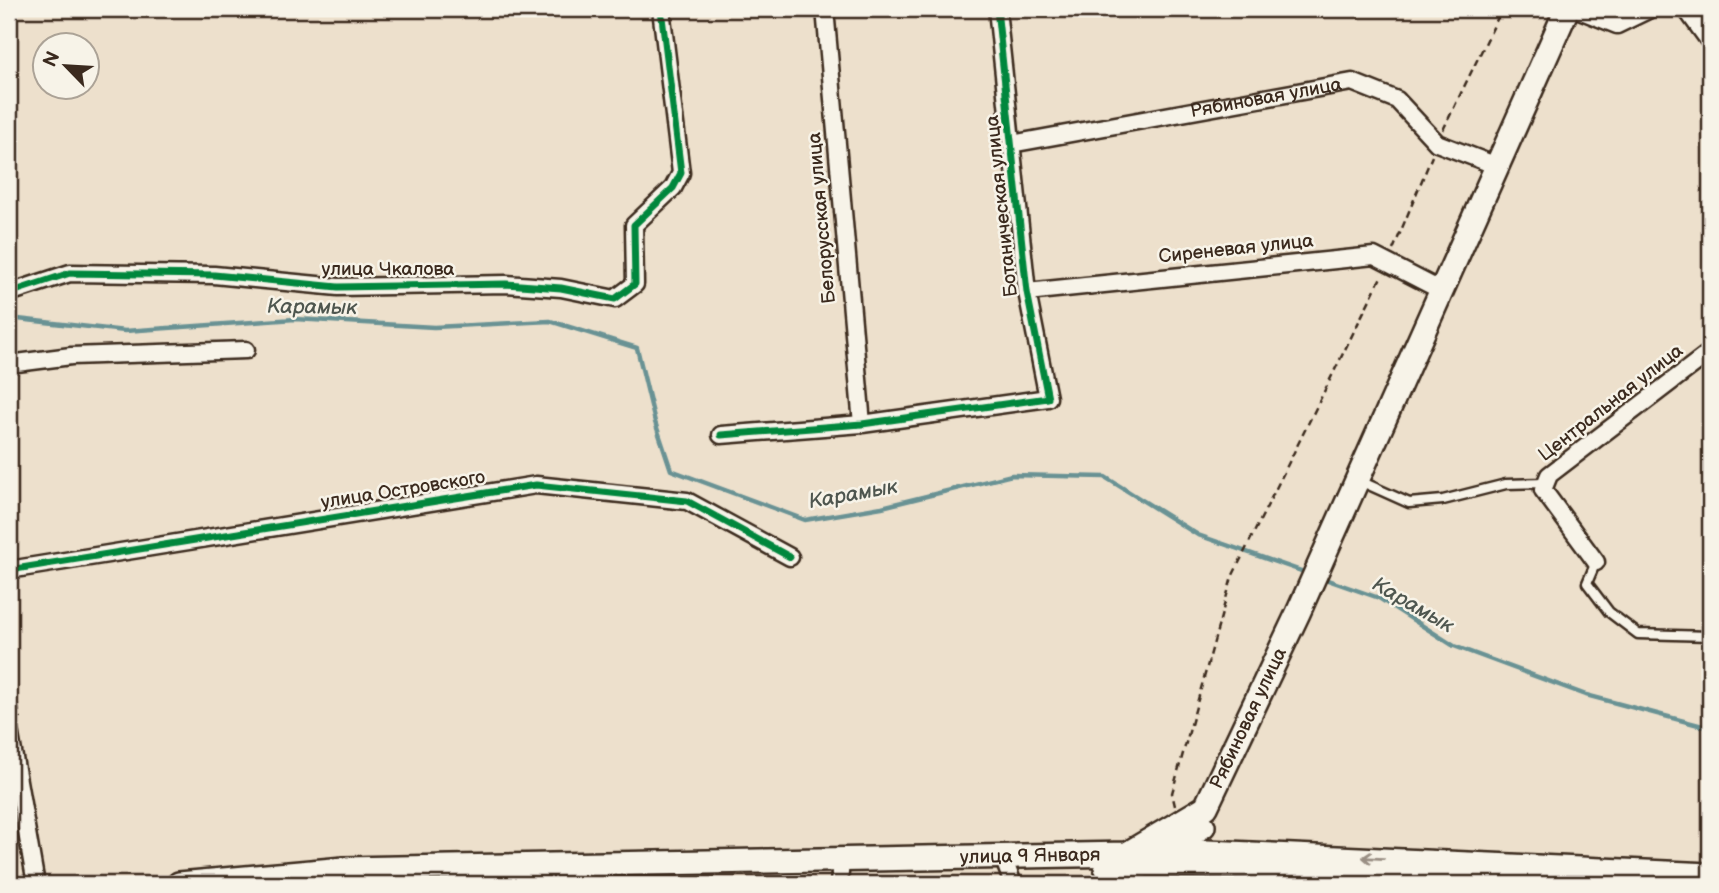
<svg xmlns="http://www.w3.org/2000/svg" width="1719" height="893" font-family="'Balsamiq Sans',sans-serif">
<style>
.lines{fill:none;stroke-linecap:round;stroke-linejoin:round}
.stream{stroke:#699294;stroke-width:4.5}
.service-casing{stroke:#3b2a1e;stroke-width:13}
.minor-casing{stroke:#3b2a1e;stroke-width:21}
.tertiary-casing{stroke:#3b2a1e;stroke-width:24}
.secondary-casing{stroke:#3b2a1e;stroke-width:28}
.path{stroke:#3b2a1e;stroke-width:2.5;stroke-dasharray:7 5;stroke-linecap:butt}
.service{stroke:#f7f3e8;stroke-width:8}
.minor{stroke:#f7f3e8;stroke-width:16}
.tertiary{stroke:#f7f3e8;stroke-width:19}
.secondary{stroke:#f7f3e8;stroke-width:23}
.cycleway-casing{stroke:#f7f3e8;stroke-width:11}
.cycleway{stroke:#00873e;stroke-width:7}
.oneway{stroke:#998e83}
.labels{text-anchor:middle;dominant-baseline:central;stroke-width:5;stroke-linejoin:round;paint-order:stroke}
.street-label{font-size:19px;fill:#3b2a1e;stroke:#f7f3e8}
.water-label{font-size:21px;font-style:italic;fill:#4e564f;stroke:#f7f3e8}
</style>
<rect width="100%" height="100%" fill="#ede0cc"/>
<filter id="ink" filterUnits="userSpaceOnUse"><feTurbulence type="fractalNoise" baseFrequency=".0143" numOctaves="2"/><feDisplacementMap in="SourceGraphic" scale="14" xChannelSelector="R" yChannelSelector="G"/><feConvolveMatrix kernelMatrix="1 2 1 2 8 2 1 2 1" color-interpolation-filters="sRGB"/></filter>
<g filter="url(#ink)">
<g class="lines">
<!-- stream -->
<path class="stream" d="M 9,318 L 125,331 L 295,319 L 434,327 L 550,321 L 637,348 L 655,422 L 671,470 L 805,520 L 882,507 L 1012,475 L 1105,477 L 1198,535 L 1307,573
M 1322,578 L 1379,598 L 1454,646 L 1586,695 L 1710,728"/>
<!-- service casing -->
<g class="service-casing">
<path id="service" d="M 1360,481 L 1409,503 L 1443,500 L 1506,484 L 1546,483
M 1596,562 L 1587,583 L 1609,612 L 1638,634 L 1710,636"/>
</g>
<!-- minor casing -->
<g class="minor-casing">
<g id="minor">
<path d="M 825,9 L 862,424"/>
<path d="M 1577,9 L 1617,25 L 1650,9"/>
<path d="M 1686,9 L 1710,42"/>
<path id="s1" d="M 1011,144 L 1352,82 L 1397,100 L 1437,143 L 1497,166"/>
<path d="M 1027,292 L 1374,256 L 1442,291"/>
<path d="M 9,293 L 70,273 L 214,275 L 338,287 L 506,284 L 561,288 L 615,299 L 635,284 L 634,225 L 673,188 L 681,173 L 661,9"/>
<path d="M 9,364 L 71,356 L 246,350"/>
<path d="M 721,435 L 862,424 L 1048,398 L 1027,292 L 997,9"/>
<path d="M 1596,562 L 1543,490 L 1549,475 L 1710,352"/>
<path d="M 9,570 L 536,485 L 687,501 L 790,557"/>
<path d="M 9,729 L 36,884"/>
<path d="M 1003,857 L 1013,884"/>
<path d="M 513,867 L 519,884"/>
<path d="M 839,884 L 841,861"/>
</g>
</g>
<!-- tertiary casing -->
<g class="tertiary-casing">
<path id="tertiary" d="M 1162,852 L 1185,849 L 1710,873
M 1140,867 L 1245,868 L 1619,884"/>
</g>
<!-- secondary casing -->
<g class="secondary-casing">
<g id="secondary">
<path d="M 1106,867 L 1140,867 L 1203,826"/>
<path id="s2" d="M 179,884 L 344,869 L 1127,854 L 1206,807 L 1298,613 L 1567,9"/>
</g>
</g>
<!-- path -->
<path class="path" d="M 1443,130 L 1502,9
M 1393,250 L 1432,156
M 9,658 L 20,718
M 1175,806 L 1172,793 L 1232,577 L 1382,275"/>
<!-- service -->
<use href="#service" class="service"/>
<!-- minor -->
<use href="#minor" class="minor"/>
<!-- tertiary -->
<use href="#tertiary" class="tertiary"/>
<!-- secondary -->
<use href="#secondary" class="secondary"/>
<!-- cycleway casing -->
<g class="cycleway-casing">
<path id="cycleway" d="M 9,293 L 70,273 L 214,275 L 338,287 L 506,284 L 561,288 L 615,299 L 635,284 L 634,225 L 673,188 L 681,173 L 661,9
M 721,435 L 862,424 L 1048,398 L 1027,292 L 997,9
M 9,570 L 536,485 L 687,501 L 790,557"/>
</g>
<!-- cycleway -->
<use href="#cycleway" class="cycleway"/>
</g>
<!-- one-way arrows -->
<defs><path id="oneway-shaft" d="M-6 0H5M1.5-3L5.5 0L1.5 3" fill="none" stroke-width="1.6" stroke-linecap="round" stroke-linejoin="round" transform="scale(1.75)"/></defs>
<use class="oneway" href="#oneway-shaft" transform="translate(1373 858) rotate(-177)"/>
</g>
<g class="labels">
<!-- street labels -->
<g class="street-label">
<text stroke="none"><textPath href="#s1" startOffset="259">Рябиновая улица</textPath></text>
<text transform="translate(1002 206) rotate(-96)">Ботаническая улица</text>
<text transform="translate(822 218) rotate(-95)">Белорусская улица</text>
<text transform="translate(1236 249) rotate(-6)">Сиреневая улица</text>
<text x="388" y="269">улица Чкалова</text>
<text transform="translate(1611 403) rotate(-38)">Центральная улица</text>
<text transform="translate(403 490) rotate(-9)">улица Островского</text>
<text stroke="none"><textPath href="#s2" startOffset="1139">Рябиновая улица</textPath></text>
<text stroke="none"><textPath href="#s2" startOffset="852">улица 9 Января</textPath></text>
</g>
<!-- water labels -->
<g class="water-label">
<text transform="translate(312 307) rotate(1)">Карамык</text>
<text transform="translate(853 494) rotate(-10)">Карамык</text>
<text transform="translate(1413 605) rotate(30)">Карамык</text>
</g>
</g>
<!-- margin -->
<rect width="1719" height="893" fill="none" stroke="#f7f3e8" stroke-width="35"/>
<rect x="18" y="18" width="1684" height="858" fill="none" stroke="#3b2a1e" stroke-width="2.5" filter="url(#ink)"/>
<!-- north arrow -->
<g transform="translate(66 66) rotate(295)"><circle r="33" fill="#f7f3e8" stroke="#aca397" stroke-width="2"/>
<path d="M0-5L12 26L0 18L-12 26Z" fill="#3b2a1e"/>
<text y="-10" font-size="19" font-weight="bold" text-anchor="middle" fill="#3b2a1e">N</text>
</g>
</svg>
